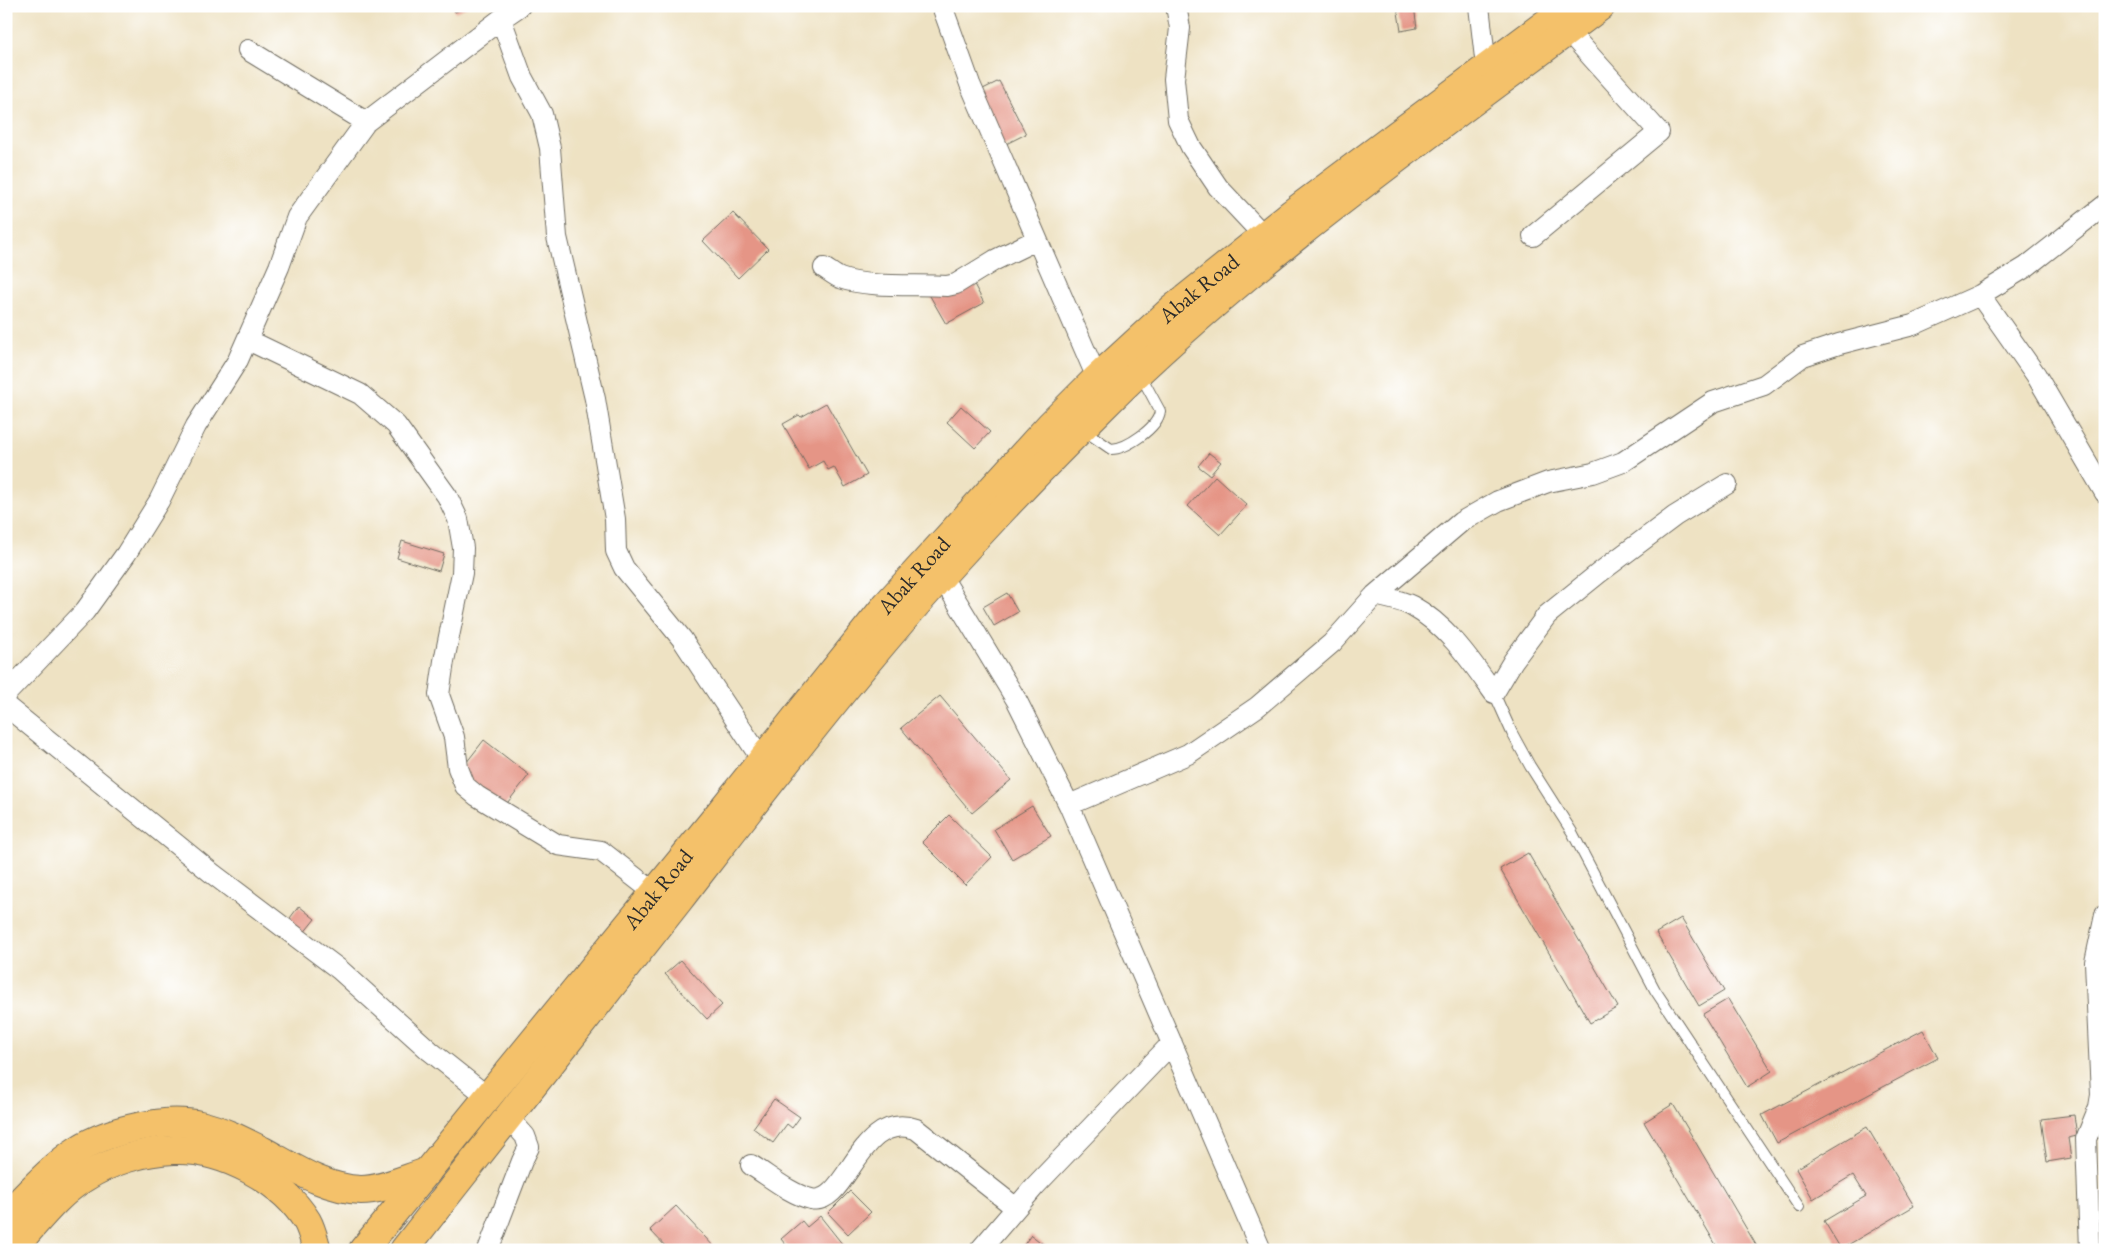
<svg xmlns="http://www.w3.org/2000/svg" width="2111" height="1256" font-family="'EB Garamond',serif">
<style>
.building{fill:#e59586}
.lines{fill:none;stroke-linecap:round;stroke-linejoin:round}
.service-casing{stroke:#6f6b60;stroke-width:12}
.minor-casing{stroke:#6f6b60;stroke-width:22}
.trunk-casing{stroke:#6f6b60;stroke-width:30}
.service{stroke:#fff;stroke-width:10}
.minor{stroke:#fff;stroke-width:20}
.trunk{stroke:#f4c16a;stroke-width:28}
.labels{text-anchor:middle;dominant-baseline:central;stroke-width:4;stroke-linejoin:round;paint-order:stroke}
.street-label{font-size:22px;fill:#2b2b2b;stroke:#fff}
</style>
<rect width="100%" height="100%" fill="#fff"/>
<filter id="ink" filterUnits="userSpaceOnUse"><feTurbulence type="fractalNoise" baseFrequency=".02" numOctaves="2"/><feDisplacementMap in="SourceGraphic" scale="10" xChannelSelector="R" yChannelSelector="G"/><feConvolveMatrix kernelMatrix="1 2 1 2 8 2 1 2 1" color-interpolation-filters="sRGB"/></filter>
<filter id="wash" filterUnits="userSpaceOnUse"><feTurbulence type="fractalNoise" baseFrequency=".0096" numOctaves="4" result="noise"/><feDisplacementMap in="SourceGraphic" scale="20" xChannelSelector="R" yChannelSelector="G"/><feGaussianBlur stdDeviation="1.12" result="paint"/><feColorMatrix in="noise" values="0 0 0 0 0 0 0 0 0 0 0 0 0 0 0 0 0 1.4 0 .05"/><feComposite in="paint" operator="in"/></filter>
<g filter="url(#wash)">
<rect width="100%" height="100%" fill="#eee2c3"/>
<g id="blocks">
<!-- building -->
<path class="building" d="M 453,6 L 469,6 L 455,12 Z
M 1397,6 L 1414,6 L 1417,28 L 1401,31 Z
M 999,81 L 1026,134 L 1002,146 L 975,93 Z
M 733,213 L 768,249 L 738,278 L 703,241 Z
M 969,275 L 984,303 L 946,324 L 930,296 Z
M 826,403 L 867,475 L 845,487 L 834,467 L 828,470 L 823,461 L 809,469 L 783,424 L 799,415 L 801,417 Z
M 961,406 L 990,432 L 975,448 L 947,422 Z
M 1209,453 L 1221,462 L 1210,475 L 1198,466 Z
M 1215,476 L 1247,505 L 1220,535 L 1188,506 Z
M 402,541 L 444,554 L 439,571 L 397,558 Z
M 1007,593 L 1018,612 L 994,626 L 983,607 Z
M 940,696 L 1011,780 L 972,813 L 901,728 Z
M 484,740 L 529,775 L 504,807 L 459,772 Z
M 1032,806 L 1051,836 L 1012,859 L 994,829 Z
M 949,815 L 992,857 L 965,885 L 922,842 Z
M 1528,853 L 1618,1007 L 1590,1023 L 1500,869 Z
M 299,906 L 315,919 L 303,934 L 287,922 Z
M 1681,918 L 1724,991 L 1699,1006 L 1656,933 Z
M 681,960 L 722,1005 L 707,1019 L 665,974 Z
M 1728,999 L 1772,1071 L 1747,1087 L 1703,1014 Z
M 1923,1030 L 1938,1058 L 1777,1143 L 1762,1115 Z
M 774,1099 L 800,1117 L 792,1128 L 787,1124 L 773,1143 L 753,1128 Z
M 1673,1104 L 1759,1250 L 1719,1250 L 1644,1122 Z
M 2074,1115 L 2077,1136 L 2068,1138 L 2071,1158 L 2047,1162 L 2041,1119 Z
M 1867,1127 L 1914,1206 L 1841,1249 L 1824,1221 L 1866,1196 L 1853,1175 L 1813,1199 L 1796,1169 Z
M 850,1191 L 871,1212 L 848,1234 L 828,1213 Z
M 676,1206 L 717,1250 L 669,1250 L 650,1230 Z
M 820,1216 L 847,1250 L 790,1250 L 781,1239 L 802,1221 L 807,1227 Z
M 1031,1235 L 1051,1250 L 1020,1250 Z"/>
</g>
</g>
<g filter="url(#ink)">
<use href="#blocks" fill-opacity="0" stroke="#6f6b60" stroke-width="1"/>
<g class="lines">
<!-- service casing -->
<g class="service-casing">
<path id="service" d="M 1082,429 L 1111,449 C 1126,449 1158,428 1160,411 L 1140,374
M 1494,693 L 1512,733 L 1530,766 L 1572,832 L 1655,990 L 1799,1207"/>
</g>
<!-- minor casing -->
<g class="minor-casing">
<path id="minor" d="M 942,6 L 970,84 L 1097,378
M 1176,6 L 1180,28 L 1174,79 L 1178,120 L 1191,147 L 1218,187 L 1264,236
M 1479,6 L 1486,67
M 501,19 L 522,77 L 542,114 L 550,148 L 557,237 L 595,399 L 615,519 L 616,551 L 624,568 L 682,639 L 762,760
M 248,50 L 366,122
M 1533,236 L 1659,132 L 1568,31
M 824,268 C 829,271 835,276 840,278 C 868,288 917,284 947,286 L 956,284 L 995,260 L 1036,240
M 1980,295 L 2036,375 L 2105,493
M 248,340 L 360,394 L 396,425 L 447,496 L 458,519 L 463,548 L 462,573 L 444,661 L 439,695 L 454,737 L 458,768 L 465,786 L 477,796 L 558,845 L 601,851 L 655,893
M 942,577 L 1017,701 L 1069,805 L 1261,1250
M 1375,595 C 1386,598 1401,600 1412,606 C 1448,626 1471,661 1494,693 L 1513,661 L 1547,615 L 1599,573 L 1675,516 L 1727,484
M 6,694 L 85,611 L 126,554 L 159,501 L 196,426 L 238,360 L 279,267 L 297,217 L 366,122 L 501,19 L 520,6
M 6,706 L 213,874 L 340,970 L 430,1051 L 488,1097
M 1069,805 L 1188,754 L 1257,707 L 1332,643 L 1375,595 L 1461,522 L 1498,501 L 1548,482 L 1593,473 L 1623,462 L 1713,402 L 1764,385 L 1803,356 L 1839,344 L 1913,325 L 1980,295 L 2026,267 L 2105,205
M 751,1165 C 769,1176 790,1194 811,1199 C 847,1208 859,1109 916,1129 L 1016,1208
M 488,1250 L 522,1161 L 529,1147 L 525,1136 L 508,1117
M 980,1250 L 1035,1186 L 1172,1043
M 2090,1250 L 2086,1139 L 2099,1107 L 2101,1095 L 2095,962 L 2105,915"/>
</g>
<!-- trunk casing -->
<g class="trunk-casing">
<g id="trunk">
<path d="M 6,1216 C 29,1193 51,1167 79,1149 C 109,1130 165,1117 200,1125 C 222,1130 243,1141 263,1151 C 294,1168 325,1189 361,1190 C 382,1190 407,1178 427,1172"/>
<path d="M 11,1250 C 34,1226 56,1195 84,1178 C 110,1161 144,1151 174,1150 C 222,1148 282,1180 307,1221 C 312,1230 314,1240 317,1250"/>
<path id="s1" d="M 363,1250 L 713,821 L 887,604 L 1050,425 L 1097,378 L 1171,310 L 1292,213 L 1569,6"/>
<path d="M 404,1250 C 495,1133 587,1017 679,900 C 741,820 803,739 868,661 C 942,572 1023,486 1105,405 C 1256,255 1432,134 1601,6"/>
</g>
</g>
<!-- service -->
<use href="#service" class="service"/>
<!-- minor -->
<use href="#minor" class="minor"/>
<!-- trunk -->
<use href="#trunk" class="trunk"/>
</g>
</g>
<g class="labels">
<!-- street labels -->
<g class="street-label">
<text stroke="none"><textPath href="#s1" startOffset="1276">Abak Road</textPath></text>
<text stroke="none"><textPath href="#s1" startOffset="871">Abak Road</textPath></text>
<text stroke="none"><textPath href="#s1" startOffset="466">Abak Road</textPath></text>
</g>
</g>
<!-- margin -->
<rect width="2111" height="1256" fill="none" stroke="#fff" stroke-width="25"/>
</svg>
